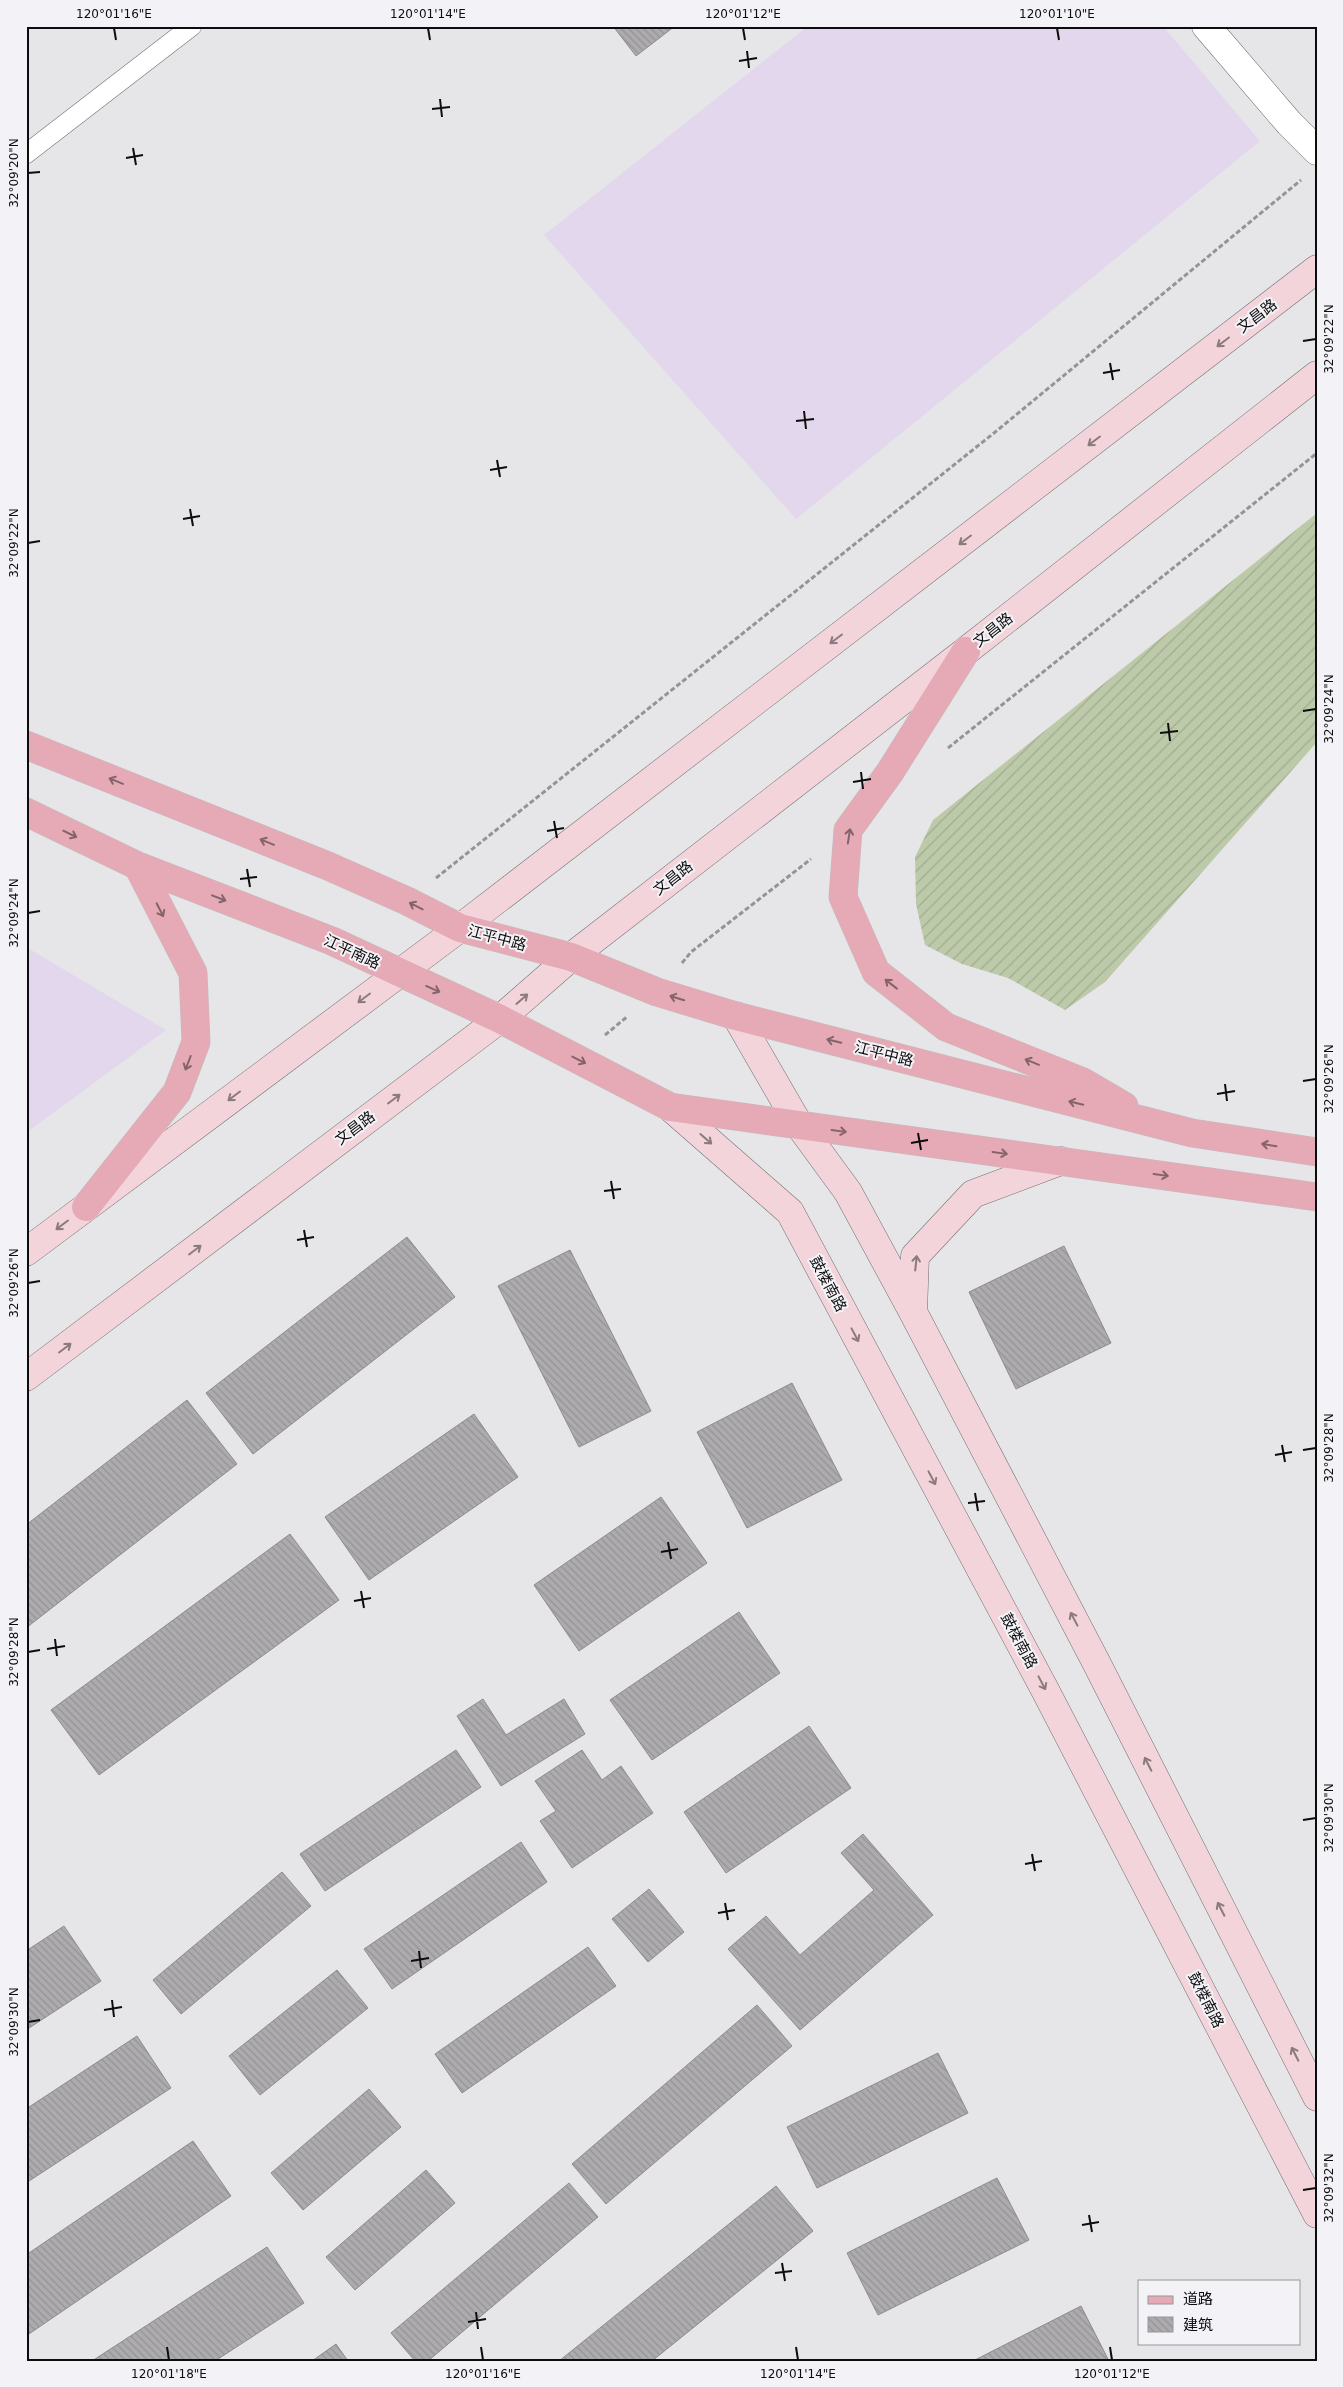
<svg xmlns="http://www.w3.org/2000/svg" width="1343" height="2387" font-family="'DejaVu Sans','Noto Sans SC',sans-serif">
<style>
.education{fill:#e2d7ec}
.garden{fill:url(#garden-furrows)}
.building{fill:url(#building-back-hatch);stroke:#8d8b8e}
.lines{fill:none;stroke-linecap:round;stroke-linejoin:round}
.service-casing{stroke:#707073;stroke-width:20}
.minor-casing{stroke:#707073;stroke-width:29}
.secondary-casing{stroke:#707073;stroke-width:29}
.primary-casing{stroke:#c0c0c0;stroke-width:29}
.path{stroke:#949496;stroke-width:3;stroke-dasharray:5 2.5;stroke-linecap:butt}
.service{stroke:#fff;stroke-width:19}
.minor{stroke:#fff;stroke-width:28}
.secondary{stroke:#f2d4da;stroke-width:28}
.primary{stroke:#e5aab6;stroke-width:28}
.oneway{stroke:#8b7a7e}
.oneway2{stroke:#84636a}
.ticks{fill:none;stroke:#0d0d0e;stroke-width:2}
.labels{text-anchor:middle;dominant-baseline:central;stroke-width:4;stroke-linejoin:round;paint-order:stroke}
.street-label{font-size:15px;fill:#0d0d0e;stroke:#f3f3f7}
.neatline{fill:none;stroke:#0d0d0e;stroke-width:2}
.ticks-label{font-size:12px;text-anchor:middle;fill:#0d0d0e}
</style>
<defs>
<pattern id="garden-furrows" width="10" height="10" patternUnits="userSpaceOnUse" patternTransform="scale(1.25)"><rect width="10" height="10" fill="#bdcaa9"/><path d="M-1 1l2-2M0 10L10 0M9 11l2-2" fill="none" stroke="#a1ac90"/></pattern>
<pattern id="building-back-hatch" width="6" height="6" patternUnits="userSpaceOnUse" patternTransform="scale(1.25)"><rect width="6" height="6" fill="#adabae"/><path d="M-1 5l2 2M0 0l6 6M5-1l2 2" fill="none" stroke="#949294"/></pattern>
</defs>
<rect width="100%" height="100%" fill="#e6e6e9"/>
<!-- education -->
<path class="education" d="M 808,26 L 1163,26 L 1260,141 L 796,519 L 544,235 Z
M 26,947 L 166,1030 L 26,1133 Z"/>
<!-- garden -->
<path class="garden" d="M 1317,513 L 1317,742 L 1105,982 L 1065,1010 L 1008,978 L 962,964 L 925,945 L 916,904 L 915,857 L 933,820 Z"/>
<!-- building -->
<path class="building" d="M 613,26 L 675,26 L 636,56 Z
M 407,1237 L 455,1297 L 253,1454 L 206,1393 Z
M 1064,1246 L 1111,1343 L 1016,1389 L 969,1292 Z
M 570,1250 L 651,1411 L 579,1447 L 498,1286 Z
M 792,1383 L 842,1480 L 747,1528 L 697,1432 Z
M 187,1400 L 237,1464 L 26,1628 L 26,1525 Z
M 474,1414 L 518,1477 L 369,1580 L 325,1517 Z
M 661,1497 L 707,1563 L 579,1651 L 534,1585 Z
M 290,1534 L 339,1600 L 99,1775 L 51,1710 Z
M 739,1612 L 780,1673 L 652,1760 L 610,1700 Z
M 483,1699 L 506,1735 L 564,1699 L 585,1734 L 501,1786 L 457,1716 Z
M 809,1726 L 851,1788 L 726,1873 L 684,1812 Z
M 456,1750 L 481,1787 L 325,1891 L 300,1854 Z
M 582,1750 L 602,1780 L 621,1766 L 653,1813 L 572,1868 L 540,1821 L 556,1811 L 535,1781 Z
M 863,1834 L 933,1915 L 800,2030 L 728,1949 L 766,1916 L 800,1955 L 874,1890 L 841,1853 Z
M 521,1842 L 547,1882 L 392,1989 L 364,1949 Z
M 282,1872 L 311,1906 L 181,2014 L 153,1980 Z
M 649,1889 L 684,1932 L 648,1962 L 612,1919 Z
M 64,1926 L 101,1981 L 26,2030 L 26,1951 Z
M 588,1947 L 616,1986 L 462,2093 L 435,2054 Z
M 337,1970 L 368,2008 L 260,2095 L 229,2056 Z
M 757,2005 L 792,2046 L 606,2204 L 572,2164 Z
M 137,2036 L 171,2088 L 26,2183 L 26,2109 Z
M 938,2053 L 968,2113 L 817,2188 L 787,2127 Z
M 369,2089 L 401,2127 L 303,2210 L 271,2173 Z
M 193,2141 L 231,2196 L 26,2336 L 26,2255 Z
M 426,2170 L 455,2203 L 355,2290 L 326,2257 Z
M 997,2178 L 1029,2240 L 878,2315 L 847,2253 Z
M 569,2183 L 598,2217 L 428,2361 L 415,2361 L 391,2333 Z
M 776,2186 L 813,2231 L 652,2361 L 559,2361 Z
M 267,2247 L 304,2303 L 215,2361 L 92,2361 Z
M 1081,2306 L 1109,2361 L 973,2361 Z
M 336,2344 L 348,2361 L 312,2361 Z"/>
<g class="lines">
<!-- service casing -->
<g class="service-casing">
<path id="service" d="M 26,154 L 192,26"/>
</g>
<!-- minor casing -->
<g class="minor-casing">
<path id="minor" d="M 1206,26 L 1289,123 L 1317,151"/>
</g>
<!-- secondary casing -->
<g class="secondary-casing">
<path id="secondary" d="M 736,1016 L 799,1125 L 848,1192 L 913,1312 L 1097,1664 L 1317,2097
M 670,1107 L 790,1212 L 1044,1688 L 1317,2214
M 26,1252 L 460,928 L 1317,269
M 913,1312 L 915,1256 L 973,1194 L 1061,1161
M 26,1377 L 500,1019 L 571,957 L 966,651 L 1317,375"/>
</g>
<!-- primary casing -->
<g class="primary-casing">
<path id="primary" d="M 966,651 L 890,772 L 848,830 L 843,897 L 876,972 L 946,1027 L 1083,1082 L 1124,1106
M 26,745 L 328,866 L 407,901 L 460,928 L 571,957 L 657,992 L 736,1016 L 1192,1133 L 1317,1152
M 26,812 L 138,866 L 332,941 L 500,1019 L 670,1107 L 1317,1197
M 86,1207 L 177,1092 L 196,1042 L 193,973 L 138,866"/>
</g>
<!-- path -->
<path class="path" d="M 948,748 L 1317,453
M 436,878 L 994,433 L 1301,180
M 682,963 L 691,952 L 811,859
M 605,1035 L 628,1016"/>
<!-- service -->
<use href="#service" class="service"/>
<!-- minor -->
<use href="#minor" class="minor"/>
<!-- secondary -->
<use href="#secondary" class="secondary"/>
<!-- primary -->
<use href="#primary" class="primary"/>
</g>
<!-- one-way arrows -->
<defs><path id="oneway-shaft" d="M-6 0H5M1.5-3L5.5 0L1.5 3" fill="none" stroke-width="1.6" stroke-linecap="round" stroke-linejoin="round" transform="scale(1.25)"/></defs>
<g class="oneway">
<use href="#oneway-shaft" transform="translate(1223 342) rotate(143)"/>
<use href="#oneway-shaft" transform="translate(1094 441) rotate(143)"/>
<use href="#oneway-shaft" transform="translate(965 540) rotate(143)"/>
<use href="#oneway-shaft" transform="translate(836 639) rotate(143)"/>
<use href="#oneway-shaft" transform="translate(364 998) rotate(143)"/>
<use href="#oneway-shaft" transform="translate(522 999) rotate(-41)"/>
<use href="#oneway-shaft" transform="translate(234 1096) rotate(143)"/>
<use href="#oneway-shaft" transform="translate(394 1099) rotate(-37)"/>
<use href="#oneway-shaft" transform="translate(706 1139) rotate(41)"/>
<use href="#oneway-shaft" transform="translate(62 1225) rotate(143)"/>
<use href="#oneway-shaft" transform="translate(195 1250) rotate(-37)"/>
<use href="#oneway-shaft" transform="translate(916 1263) rotate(-84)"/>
<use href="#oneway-shaft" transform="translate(855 1335) rotate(62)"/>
<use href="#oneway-shaft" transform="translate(65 1348) rotate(-37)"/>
<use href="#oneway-shaft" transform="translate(932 1478) rotate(62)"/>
<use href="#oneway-shaft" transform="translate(1074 1619) rotate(-118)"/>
<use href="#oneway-shaft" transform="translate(1042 1683) rotate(62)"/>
<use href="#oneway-shaft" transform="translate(1148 1764) rotate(-117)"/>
<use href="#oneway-shaft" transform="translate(1221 1909) rotate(-117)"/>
<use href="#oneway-shaft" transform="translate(1295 2054) rotate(-117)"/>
</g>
<g class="oneway2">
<use href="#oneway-shaft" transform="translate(116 781) rotate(-158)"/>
<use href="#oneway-shaft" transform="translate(70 834) rotate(26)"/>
<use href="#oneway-shaft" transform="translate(849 836) rotate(-81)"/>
<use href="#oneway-shaft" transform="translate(267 842) rotate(-158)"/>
<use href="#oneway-shaft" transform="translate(219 898) rotate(21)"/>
<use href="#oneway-shaft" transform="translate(416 906) rotate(-153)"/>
<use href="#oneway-shaft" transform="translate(160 910) rotate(63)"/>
<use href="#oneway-shaft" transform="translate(891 984) rotate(-142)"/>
<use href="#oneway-shaft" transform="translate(433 989) rotate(24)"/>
<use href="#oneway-shaft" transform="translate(677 998) rotate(-163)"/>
<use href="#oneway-shaft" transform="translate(834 1041) rotate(-166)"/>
<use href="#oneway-shaft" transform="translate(579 1060) rotate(27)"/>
<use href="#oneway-shaft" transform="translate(1032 1062) rotate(-158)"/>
<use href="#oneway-shaft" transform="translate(188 1063) rotate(111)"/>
<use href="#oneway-shaft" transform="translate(1076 1103) rotate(-166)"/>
<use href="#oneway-shaft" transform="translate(839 1131) rotate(8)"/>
<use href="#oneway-shaft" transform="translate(1269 1145) rotate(-171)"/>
<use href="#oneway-shaft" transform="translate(1000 1153) rotate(8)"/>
<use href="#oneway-shaft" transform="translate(1161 1175) rotate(8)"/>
</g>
<!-- ticks -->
<path class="ticks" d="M 114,28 L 116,40M 428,28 L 430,40M 743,28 L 745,40M 1057,28 L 1059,40M 747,51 L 749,68M 739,61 L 757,58M 440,99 L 442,117M 432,109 L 450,107M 133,148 L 136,165M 126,158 L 143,155M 28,173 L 40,172M 1303,341 L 1316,339M 1110,363 L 1113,380M 1103,373 L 1120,370M 804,411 L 806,429M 796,421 L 814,419M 497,460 L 500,477M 490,470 L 507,467M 190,509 L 193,526M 183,519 L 200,516M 28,543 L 40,541M 1303,711 L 1316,709M 1168,723 L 1170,741M 1160,733 L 1178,731M 861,772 L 863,789M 853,782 L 871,779M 554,821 L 557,838M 547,831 L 564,828M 247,869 L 250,887M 240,879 L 257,877M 28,913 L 40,911M 1303,1081 L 1316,1079M 1225,1084 L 1227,1101M 1217,1094 L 1235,1091M 918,1133 L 921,1150M 911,1143 L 928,1140M 611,1181 L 614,1199M 604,1191 L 621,1189M 304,1230 L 307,1247M 297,1240 L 314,1237M 28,1283 L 40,1281M 1282,1445 L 1285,1462M 1303,1450 L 1316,1448M 1275,1455 L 1292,1452M 975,1493 L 978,1511M 968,1503 L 985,1501M 668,1542 L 671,1559M 661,1552 L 678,1549M 361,1591 L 364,1608M 354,1601 L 371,1598M 55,1639 L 57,1656M 47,1649 L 65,1646M 28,1652 L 40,1650M 1303,1820 L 1316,1818M 1032,1854 L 1035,1871M 1025,1864 L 1042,1861M 725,1903 L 728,1920M 718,1913 L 735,1910M 419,1951 L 421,1968M 411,1961 L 429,1958M 112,2000 L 114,2017M 104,2010 L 122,2007M 28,2022 L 40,2020M 1303,2190 L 1316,2188M 1089,2215 L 1092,2232M 1082,2225 L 1099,2222M 782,2263 L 785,2281M 775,2273 L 792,2271M 476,2312 L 478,2329M 468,2322 L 486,2319M 167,2347 L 169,2360M 481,2347 L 483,2360M 796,2347 L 798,2360M 1110,2347 L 1112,2360"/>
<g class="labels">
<!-- street labels -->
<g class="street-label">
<text transform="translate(1257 316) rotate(-37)">文昌路</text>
<text transform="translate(993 630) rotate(-38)">文昌路</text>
<text transform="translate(673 878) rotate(-38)">文昌路</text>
<text transform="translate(497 938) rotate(15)">江平中路</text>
<text transform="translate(352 952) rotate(25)">江平南路</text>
<text transform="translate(884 1054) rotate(14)">江平中路</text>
<text transform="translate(355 1128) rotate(-37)">文昌路</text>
<text transform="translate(828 1284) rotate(62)">鼓楼南路</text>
<text transform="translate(1019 1641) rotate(62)">鼓楼南路</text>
<text transform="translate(1206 2000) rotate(63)">鼓楼南路</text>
</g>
</g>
<!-- border -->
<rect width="1343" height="2387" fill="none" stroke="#f3f3f7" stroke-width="55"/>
<!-- legend -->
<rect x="1138" y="2280" width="162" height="65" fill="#f3f3f7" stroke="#97979a"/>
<rect x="1148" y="2296" width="25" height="8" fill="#e5aab6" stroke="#97979a"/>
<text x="1183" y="2304" font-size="15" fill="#0d0d0e">道路</text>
<rect x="1148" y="2317" width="25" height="15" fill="url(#building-back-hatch)" stroke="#97979a"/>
<text x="1183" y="2330" font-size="15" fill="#0d0d0e">建筑</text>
<rect x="28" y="28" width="1288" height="2332" class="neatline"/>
<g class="ticks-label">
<text x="114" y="18">120°01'16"E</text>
<text x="428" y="18">120°01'14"E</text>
<text x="743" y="18">120°01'12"E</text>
<text x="1057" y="18">120°01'10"E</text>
<text transform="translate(14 173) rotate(-90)" y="4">32°09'20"N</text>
<text transform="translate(1329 339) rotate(-90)" y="4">32°09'22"N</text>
<text transform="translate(14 543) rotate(-90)" y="4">32°09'22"N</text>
<text transform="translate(1329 709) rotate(-90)" y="4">32°09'24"N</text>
<text transform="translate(14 913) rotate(-90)" y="4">32°09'24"N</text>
<text transform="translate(1329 1079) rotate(-90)" y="4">32°09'26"N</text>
<text transform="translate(14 1283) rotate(-90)" y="4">32°09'26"N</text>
<text transform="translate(1329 1448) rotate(-90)" y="4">32°09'28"N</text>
<text transform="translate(14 1652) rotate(-90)" y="4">32°09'28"N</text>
<text transform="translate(1329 1818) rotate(-90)" y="4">32°09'30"N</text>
<text transform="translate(14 2022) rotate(-90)" y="4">32°09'30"N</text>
<text transform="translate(1329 2188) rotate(-90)" y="4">32°09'32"N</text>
<text x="169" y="2378">120°01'18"E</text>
<text x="483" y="2378">120°01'16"E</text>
<text x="798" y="2378">120°01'14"E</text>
<text x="1112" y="2378">120°01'12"E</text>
</g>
</svg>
